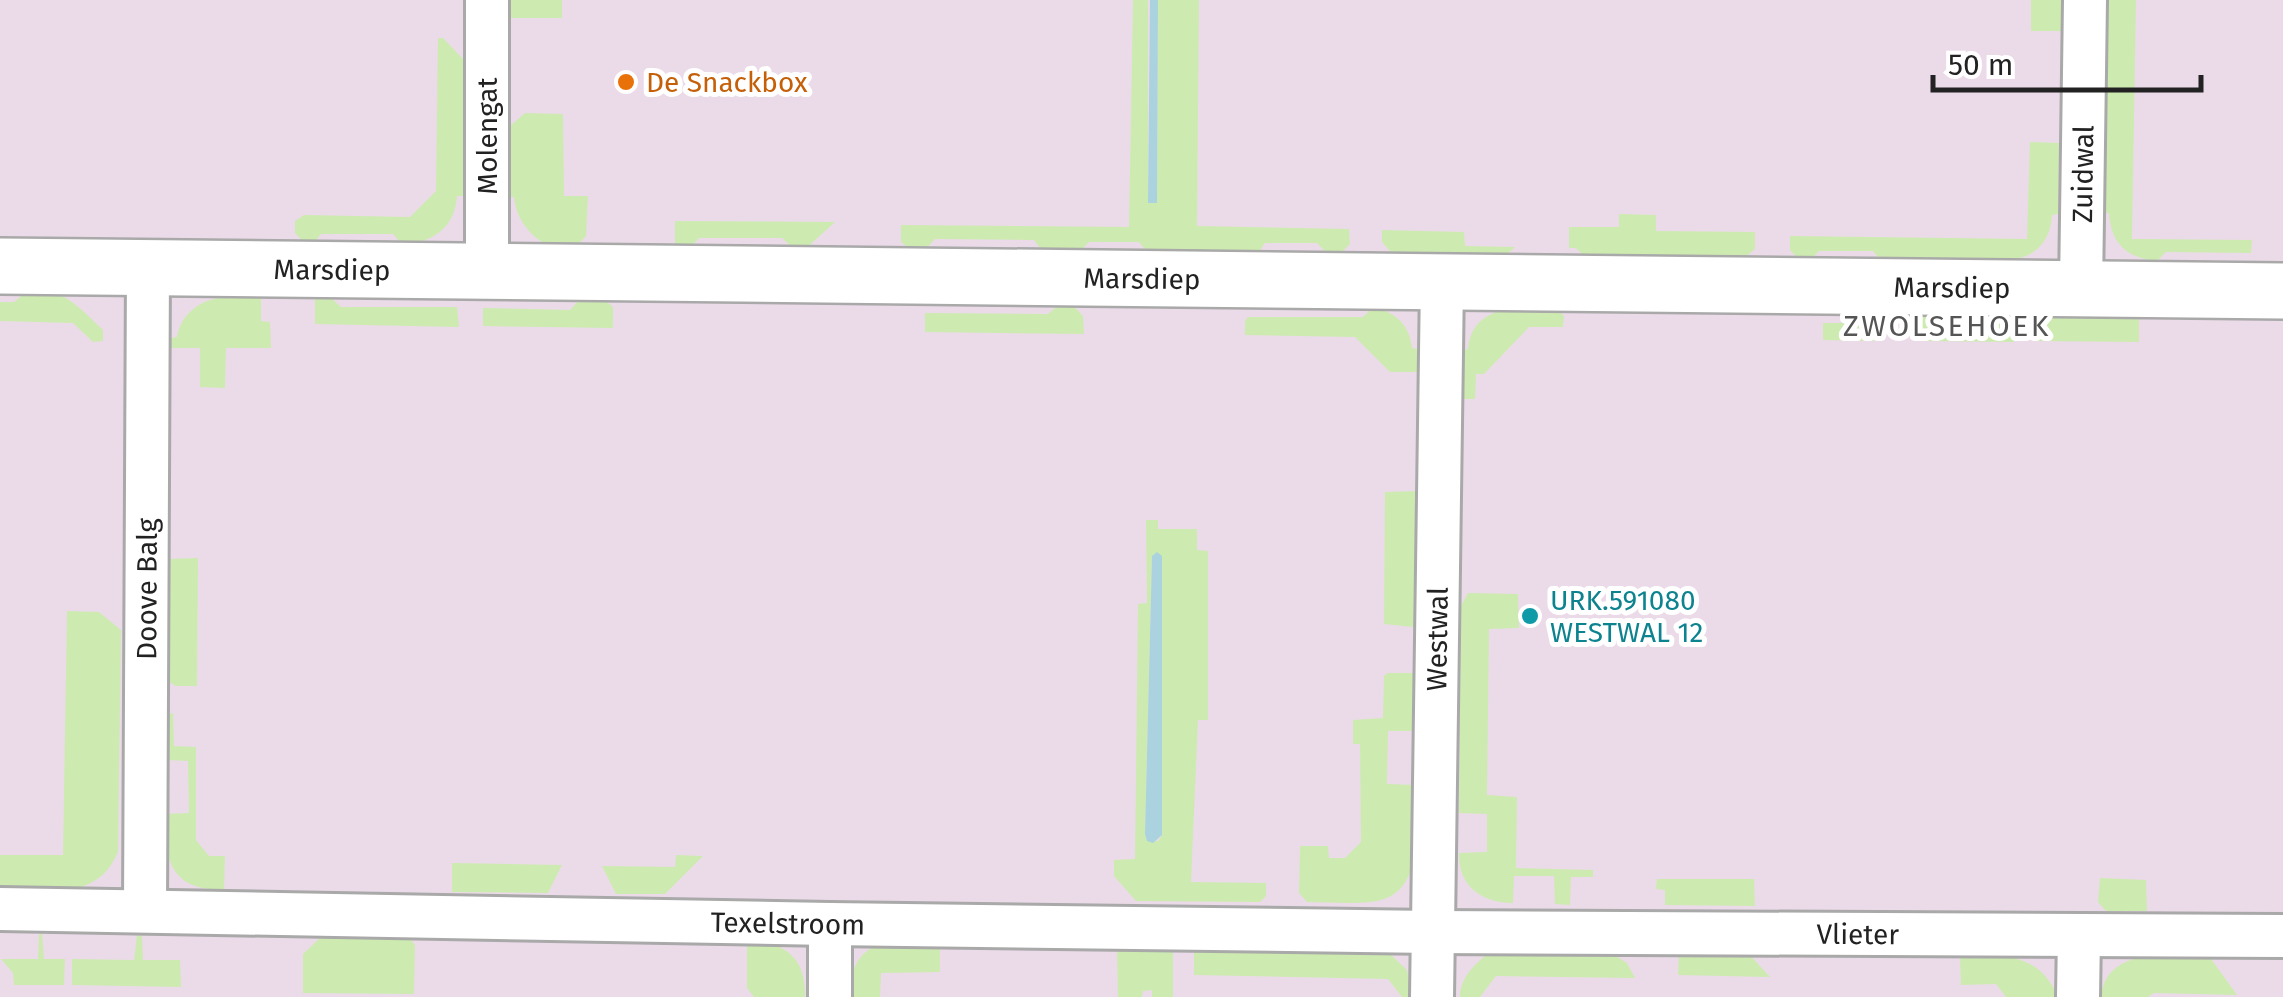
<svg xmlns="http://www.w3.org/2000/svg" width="2283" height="997" font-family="'Fira Sans',sans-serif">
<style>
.industrial{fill:#ebdbe8}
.grass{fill:#cdebb0;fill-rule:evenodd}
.water{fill:#aad3df}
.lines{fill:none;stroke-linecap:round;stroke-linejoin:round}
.minor-casing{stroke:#a9a9a9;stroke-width:48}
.tertiary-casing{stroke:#a9a9a9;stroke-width:60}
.minor{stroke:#fff;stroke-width:42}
.tertiary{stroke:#fff;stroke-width:55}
.food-dot{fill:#e8710a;stroke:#fff;stroke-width:4}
.culture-dot{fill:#0f9aa8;stroke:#fff;stroke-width:4}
.labels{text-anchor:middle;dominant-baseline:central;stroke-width:10;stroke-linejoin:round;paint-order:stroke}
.food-label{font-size:28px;fill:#c56008;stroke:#fff;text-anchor:start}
.street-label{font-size:28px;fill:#222;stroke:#fff}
.culture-label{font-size:28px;fill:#0d838f;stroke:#fff;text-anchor:start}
.neighbourhood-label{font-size:30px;letter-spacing:2.5px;fill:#555;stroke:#fff}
</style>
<rect width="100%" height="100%" fill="#f2efe9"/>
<!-- industrial -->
<path class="industrial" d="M 0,0 L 2283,0 L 2283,997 L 0,997 Z"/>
<!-- grass -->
<path class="grass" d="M 511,0 L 562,0 L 562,18 L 511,18 Z
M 1133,0 L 1148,0 L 1148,203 L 1157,203 L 1158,0 L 1199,0 L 1197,226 L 1349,229 L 1350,244 L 1336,258 L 1331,258 L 1317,243 L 1265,243 L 1255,258 L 1152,258 L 1139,242 L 1089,242 L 1074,257 L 1046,256 L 1034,240 L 935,239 L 921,254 L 916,254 L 901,242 L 901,225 L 1129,227 Z
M 2031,0 L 2062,0 L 2062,31 L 2031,31 Z
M 2105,0 L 2136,0 L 2132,239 L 2252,240 L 2251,253 L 2166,252 L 2157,261 C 2127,258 2111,244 2109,213 L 2103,213 Z
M 438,38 L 443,38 L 465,61 L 464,196 L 457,196 C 455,222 441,237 415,243 L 415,249 L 406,249 L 393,234 L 321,234 L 311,246 L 307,246 L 295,233 L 295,221 L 304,215 L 410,217 L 436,191 Z
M 525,113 L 563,114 L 564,196 L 588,196 L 586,236 L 572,251 C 541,249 517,227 514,197 L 509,197 L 510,126 Z
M 2030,142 L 2059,143 L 2058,214 L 2052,215 C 2051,238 2038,256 2014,259 L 2014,264 L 1883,263 L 1873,251 L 1819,251 L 1808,263 L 1802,263 L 1790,250 L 1790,236 L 2027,239 Z
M 1619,214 L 1656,215 L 1656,231 L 1755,232 L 1755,249 L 1740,261 L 1588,260 L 1576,248 L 1569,248 L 1569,227 L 1619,227 Z
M 675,221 L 835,222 L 802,252 L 797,252 L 782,238 L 699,238 L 686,252 L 680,252 L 675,246 Z
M 1382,230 L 1464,232 L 1465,246 L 1515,247 L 1502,259 L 1396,258 L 1382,242 Z
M 31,288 C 63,288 81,309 103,330 L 103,341 L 93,342 L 73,323 L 0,321 L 0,302 L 14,302 Z
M 220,292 L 261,293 L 261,321 L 270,322 L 271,348 L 226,348 L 225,388 L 200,387 L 200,348 L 171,348 L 171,338 L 177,337 C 181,315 198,301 219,298 Z
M 315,295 L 328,295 L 341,307 L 457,307 L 459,327 L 315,324 Z
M 583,296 L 601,297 L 613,307 L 613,328 L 483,326 L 483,308 L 570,310 Z
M 1063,301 L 1069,301 L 1083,316 L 1084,334 L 925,332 L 925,313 L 1048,314 Z
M 1551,304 L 1564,316 L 1563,327 L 1529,327 L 1484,374 L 1476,374 L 1475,399 L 1463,399 L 1463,350 L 1468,349 C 1472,305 1517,308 1551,304 Z
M 1868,308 L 1873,308 L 1880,317 L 1880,341 L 1823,340 L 1823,323 L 1854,323 Z
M 1371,309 C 1394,309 1410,325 1412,348 L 1418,349 L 1418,372 L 1390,372 L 1355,337 L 1245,335 L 1245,321 L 1248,317 L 1363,317 Z
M 1930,309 L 2001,310 L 2014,317 L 2014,342 L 1922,341 L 1922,316 Z
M 2043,310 L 2139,314 L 2139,342 L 2035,341 L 2035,317 Z
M 1418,491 L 1416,622 L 1413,627 L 1384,624 L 1385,492 Z
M 1146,520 L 1158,520 L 1158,529 L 1197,529 L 1197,550 L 1208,551 L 1208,720 L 1198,720 L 1191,882 L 1266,883 L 1266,896 L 1260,902 L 1136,901 L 1114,876 L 1114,860 L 1135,859 L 1138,604 L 1147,603 ZM 1152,556 L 1162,556 L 1162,835 L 1158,841 L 1147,841 L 1145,834 Z
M 198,558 L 197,686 L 176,686 L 166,680 L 168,559 Z
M 1468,593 L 1518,594 L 1519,628 L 1489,629 L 1487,795 L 1517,797 L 1516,868 L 1593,870 L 1593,877 L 1571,877 L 1570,905 L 1555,904 L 1554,876 L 1514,876 L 1513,903 C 1482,903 1458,886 1459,853 L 1487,852 L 1487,814 L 1459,813 L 1461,606 Z
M 67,611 L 99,612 L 121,630 L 118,852 C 110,871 98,882 78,888 L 0,888 L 0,855 L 63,855 Z
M 1388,673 L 1413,673 L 1416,677 L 1415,731 L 1388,731 L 1387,784 L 1415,785 C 1415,825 1428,897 1370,902 C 1349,904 1327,902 1307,902 L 1299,893 L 1300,846 L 1328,846 L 1329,858 L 1345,858 L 1361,842 L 1360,744 L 1353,744 L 1353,720 L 1383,718 L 1384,676 Z
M 173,713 L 174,746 L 196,747 L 196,840 L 209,856 L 225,856 L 224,890 C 169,890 166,860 163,814 L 189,813 L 188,761 L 166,760 L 165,715 Z
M 676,855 L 703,856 L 665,894 L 616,894 L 602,866 L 675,867 Z
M 452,863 L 562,865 L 548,893 L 452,892 Z
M 2100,878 L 2146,880 L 2147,911 L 2106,911 L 2098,902 Z
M 1657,879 L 1754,879 L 1755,906 L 1665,905 L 1665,890 L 1656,889 Z
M 42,933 L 44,959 L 65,959 L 64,985 L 14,985 L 13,973 L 1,959 L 38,959 L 39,935 Z
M 137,935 L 142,936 L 143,960 L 180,960 L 181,987 L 72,985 L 72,959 L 134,960 Z
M 322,936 L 408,936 L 415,945 L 414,994 L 303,993 L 303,954 Z
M 747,941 C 784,942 806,956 805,997 L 754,997 L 747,988 Z
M 940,942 L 940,972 L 881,973 L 880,997 L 850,997 C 850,974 855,955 877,945 Z
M 1194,945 L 1386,950 L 1407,970 L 1412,997 L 1402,997 L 1388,979 L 1194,975 Z
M 1173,947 L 1173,997 L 1152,997 L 1152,990 L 1143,991 L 1142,997 L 1118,997 L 1117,948 Z
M 1491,951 L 1611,953 L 1627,963 L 1635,978 L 1496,976 L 1480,997 L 1460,997 C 1460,977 1476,963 1491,951 Z
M 1679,953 L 1749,954 L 1770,977 L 1678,975 Z
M 2008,956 C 2034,963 2047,972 2058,997 L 2006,997 L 1996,984 L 1961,985 L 1960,957 Z
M 2142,956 L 2209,956 L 2237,995 L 2154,993 L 2148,997 L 2101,997 C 2104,971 2119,963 2142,956 Z"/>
<!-- water -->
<path class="water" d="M 1150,0 L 1158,0 L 1157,203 L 1148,203 Z
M 1157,552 L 1162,556 L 1162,835 L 1153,843 L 1147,841 L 1145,834 L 1152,556 Z"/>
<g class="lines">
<!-- minor casing -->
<g class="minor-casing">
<g id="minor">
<path d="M 487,0 L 487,272"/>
<path id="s1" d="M 2081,289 L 2085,0"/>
<path id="s2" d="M 0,909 L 830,924 L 1433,932 L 2283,936"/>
<path id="s3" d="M 145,909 L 148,268"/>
<path d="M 830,997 L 830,924"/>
<path id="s4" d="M 1432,997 L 1442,281"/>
<path d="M 2078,997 L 2079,935"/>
</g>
</g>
<!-- tertiary casing -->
<g class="tertiary-casing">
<g id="tertiary">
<path id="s5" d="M 0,266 L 2283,291"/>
</g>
</g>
<!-- minor -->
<use href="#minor" class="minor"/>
<!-- tertiary -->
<use href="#tertiary" class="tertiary"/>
</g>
<!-- markers -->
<circle class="food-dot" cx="626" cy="82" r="10"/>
<circle class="culture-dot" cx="1530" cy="616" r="10"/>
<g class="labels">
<!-- food labels -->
<g class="food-label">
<text x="646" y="82">De Snackbox</text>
</g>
<!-- street labels -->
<g class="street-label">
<text transform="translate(487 136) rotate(-90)">Molengat</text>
<text stroke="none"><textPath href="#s1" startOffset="115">Zuidwal</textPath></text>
<text stroke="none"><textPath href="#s5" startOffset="332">Marsdiep</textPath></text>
<text stroke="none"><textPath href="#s5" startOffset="1142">Marsdiep</textPath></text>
<text stroke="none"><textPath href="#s5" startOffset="1952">Marsdiep</textPath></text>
<text stroke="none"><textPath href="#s3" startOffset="320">Doove Balg</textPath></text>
<text stroke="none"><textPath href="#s4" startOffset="358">Westwal</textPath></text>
<text stroke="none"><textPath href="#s2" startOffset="788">Texelstroom</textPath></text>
<text stroke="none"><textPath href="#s2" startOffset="1858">Vlieter</textPath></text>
</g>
<!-- culture labels -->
<g class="culture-label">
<text x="1550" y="600">URK.591080<tspan x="1550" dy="32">WESTWAL 12</tspan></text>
</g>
<!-- neighbourhood labels -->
<g class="neighbourhood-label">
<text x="1947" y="326">ZWOLSEHOEK</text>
</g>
</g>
<!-- scale -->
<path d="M1933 75v15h268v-15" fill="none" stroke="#222222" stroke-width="5"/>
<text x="1948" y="75" font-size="30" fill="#222222" stroke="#ffffff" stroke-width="8" paint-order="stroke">50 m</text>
</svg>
